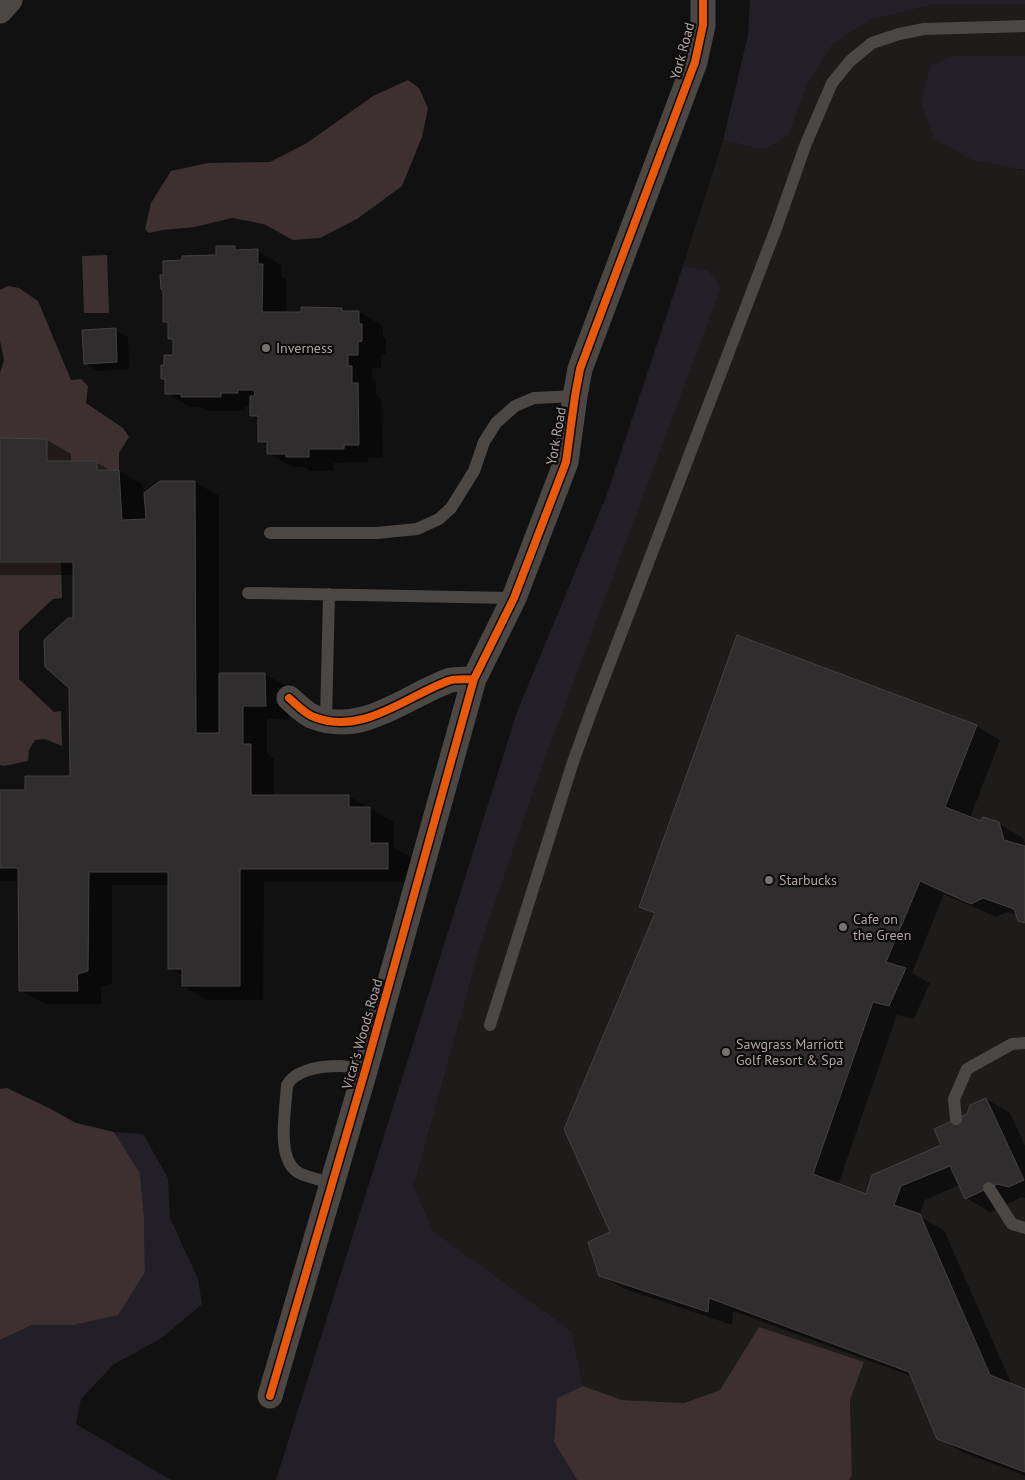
<svg xmlns="http://www.w3.org/2000/svg" width="1025" height="1480" font-family="'PT Sans',sans-serif">
<style>
.built{fill:#1d1c1b}
.green{fill:#221f26}
.water{fill:#3e2f31}
.shadow{fill:#0007}
.building{fill:#2f2d2d;stroke:#454141}
.lines{fill:none;stroke-linecap:round;stroke-linejoin:round}
.service{stroke:#4a4745;stroke-width:12}
.minor{stroke:#4a4745;stroke-width:25}
.cycleway-casing{stroke:#0d0c0c;stroke-width:11}
.cycleway{stroke:#e8590c;stroke-width:8}
.poi-dot{fill:#797170;stroke:#0d0c0c;stroke-width:2}
.labels{text-anchor:middle;dominant-baseline:central;stroke-width:4.5;stroke-linejoin:round;paint-order:stroke}
.street-label{font-size:14px;fill:#b1a5a3;stroke:#0d0c0c}
.poi-label{font-size:14px;fill:#b1a5a3;stroke:#0d0c0c;text-anchor:start}
</style>
<rect width="100%" height="100%" fill="#121111"/>
<!-- built -->
<path class="built" d="M 936,4 L 1025,4 L 1025,56 L 955,56 L 1019,170 L 1025,170 L 1025,1480 L 849,1480 L 852,1475 L 850,1400 L 864,1362 L 720,1390 L 683,1403 L 622,1400 L 583,1386 L 572,1331 L 433,1231 L 414,1186 L 481,944 L 547,753 L 708,270 L 683,266 L 723,140 L 764,150 L 789,135 L 807,85 L 833,44 L 871,20 Z"/>
<!-- green -->
<path class="green" d="M 750,0 L 1025,0 L 1025,4 L 936,4 L 871,20 L 833,44 L 807,85 L 789,135 L 764,150 L 723,140 L 748,35 Z
M 954,56 L 1025,56 L 1025,170 L 972,160 L 934,138 L 921,102 L 930,66 Z
M 683,266 L 708,270 L 721,288 L 547,753 L 481,944 L 414,1186 L 433,1231 L 572,1331 L 583,1386 L 557,1398 L 554,1442 L 577,1480 L 276,1480 L 517,712 L 606,497 Z
M 114,1132 L 143,1134 L 168,1178 L 170,1218 L 198,1279 L 202,1304 L 163,1337 L 113,1365 L 81,1399 L 76,1424 L 171,1480 L 0,1480 L 0,1340 L 32,1325 L 73,1325 L 145,1272 L 144,1216 L 140,1173 Z"/>
<!-- water -->
<path class="water" d="M 408,80 L 419,88 L 428,108 L 422,137 L 402,186 L 357,219 L 320,238 L 293,240 L 264,224 L 232,218 L 195,227 L 162,230 L 149,233 L 145,229 L 151,203 L 171,171 L 208,163 L 270,162 L 307,143 L 373,96 Z
M 107,255 L 109,313 L 84,313 L 82,256 Z
M 8,286 L 19,288 L 38,301 L 71,380 L 81,379 L 88,386 L 86,403 L 123,428 L 129,437 L 119,453 L 119,470 L 97,470 L 97,461 L 47,461 L 47,439 L 0,438 L 0,373 L 4,360 L 0,341 L 0,290 Z
M 0,562 L 61,562 L 62,598 L 53,599 L 19,631 L 19,679 L 54,712 L 61,711 L 62,746 L 45,739 L 35,740 L 29,750 L 28,761 L 4,766 L 0,765 Z
M 7,1088 L 49,1108 L 76,1123 L 114,1132 L 140,1173 L 144,1216 L 145,1272 L 118,1315 L 73,1325 L 32,1325 L 0,1340 L 0,1089 Z
M 759,1327 L 864,1362 L 850,1400 L 852,1475 L 849,1480 L 577,1480 L 554,1442 L 557,1398 L 583,1386 L 622,1400 L 684,1403 L 720,1390 Z"/>
<!-- shadow -->
<path class="shadow" d="M 234,247 L 241,251 L 257,251 L 281,265 L 281,276 L 286,279 L 286,313 L 341,309 L 347,312 L 359,312 L 383,326 L 383,337 L 386,339 L 386,354 L 381,355 L 381,368 L 372,368 L 372,379 L 376,381 L 376,395 L 381,399 L 383,458 L 368,458 L 368,462 L 333,463 L 333,471 L 311,471 L 305,467 L 292,467 L 268,453 L 268,446 L 259,441 L 259,420 L 251,416 L 251,406 L 245,406 L 245,411 L 207,411 L 201,407 L 190,407 L 166,393 L 166,380 L 162,378 L 165,366 L 175,357 L 175,341 L 170,338 L 170,324 L 164,321 L 217,256 Z
M 115,330 L 128,337 L 129,369 L 97,371 L 85,363 Z
M 0,440 L 47,440 L 71,454 L 71,462 L 97,463 L 112,471 L 119,471 L 143,485 L 144,505 L 146,505 L 161,482 L 195,482 L 219,496 L 219,674 L 265,674 L 289,688 L 289,719 L 267,719 L 267,754 L 274,759 L 274,796 L 348,796 L 394,822 L 394,848 L 412,858 L 412,882 L 264,882 L 263,1000 L 207,1000 L 183,986 L 183,976 L 170,968 L 170,885 L 112,885 L 112,984 L 101,987 L 101,1004 L 45,1004 L 21,991 L 20,881 L 0,881 L 0,791 L 26,791 L 71,777 L 74,575 L 0,575 Z
M 976,726 L 1000,740 L 970,818 L 982,823 L 998,823 L 1023,838 L 1025,845 L 1025,924 L 1019,920 L 1017,915 L 1008,912 L 996,917 L 944,894 L 912,973 L 930,983 L 914,1019 L 897,1015 L 838,1185 L 867,1196 L 943,1146 L 968,1115 L 986,1099 L 1010,1113 L 1025,1146 L 1025,1198 L 1022,1197 L 990,1212 L 966,1198 L 960,1185 L 925,1200 L 919,1216 L 944,1230 L 1012,1385 L 1025,1390 L 1025,1476 L 962,1452 L 938,1438 L 913,1377 L 733,1311 L 732,1325 L 625,1289 L 600,1275 L 612,1232 L 655,915 L 641,906 Z"/>
<!-- building -->
<path class="building" d="M 216,246 L 235,246 L 235,250 L 258,249 L 258,264 L 263,264 L 262,312 L 301,312 L 301,307 L 342,308 L 342,311 L 359,311 L 359,324 L 362,324 L 362,341 L 358,342 L 358,355 L 348,355 L 348,366 L 352,366 L 352,383 L 358,383 L 359,445 L 344,445 L 344,449 L 309,449 L 309,457 L 286,457 L 286,454 L 267,454 L 267,442 L 258,442 L 258,416 L 250,416 L 250,396 L 255,396 L 254,390 L 238,390 L 238,393 L 221,393 L 221,397 L 181,397 L 181,394 L 165,394 L 165,379 L 161,379 L 161,365 L 164,365 L 164,355 L 173,355 L 173,339 L 168,339 L 168,322 L 163,322 L 163,291 L 161,289 L 160,275 L 163,275 L 163,261 L 182,260 L 182,256 L 216,255 Z
M 116,328 L 117,362 L 84,364 L 82,330 Z
M 0,438 L 47,439 L 47,461 L 97,461 L 97,470 L 119,470 L 122,520 L 146,519 L 144,493 L 160,481 L 195,481 L 196,733 L 219,733 L 219,673 L 265,673 L 266,706 L 243,706 L 243,744 L 251,744 L 251,795 L 349,795 L 349,807 L 370,807 L 370,843 L 388,843 L 388,869 L 240,869 L 240,986 L 182,986 L 182,969 L 168,969 L 168,872 L 89,872 L 88,971 L 77,974 L 78,991 L 19,991 L 18,868 L 0,868 L 0,790 L 25,790 L 25,776 L 70,776 L 69,688 L 45,667 L 44,640 L 68,618 L 73,618 L 73,562 L 0,562 Z
M 737,635 L 977,725 L 945,807 L 981,821 L 983,817 L 999,822 L 1004,840 L 1025,846 L 1025,923 L 1018,921 L 1014,909 L 983,898 L 971,904 L 920,881 L 886,962 L 906,968 L 889,1006 L 873,1002 L 813,1174 L 866,1194 L 872,1175 L 941,1145 L 934,1129 L 967,1114 L 970,1105 L 986,1098 L 1024,1180 L 1009,1187 L 997,1184 L 965,1199 L 950,1166 L 901,1186 L 894,1205 L 920,1214 L 990,1375 L 1025,1389 L 1025,1472 L 937,1439 L 909,1372 L 709,1298 L 708,1312 L 599,1276 L 588,1242 L 610,1232 L 564,1129 L 655,913 L 639,907 Z"/>
<g class="lines">
<!-- service -->
<path class="service" d="M 270,533 L 377,533 L 417,529 L 439,519 L 451,508 L 474,471 L 484,442 L 496,423 L 515,406 L 534,398 L 575,396
M 248,593 L 514,598
M 326,720 L 329,594
M 490,1025 L 573,762 L 591,712 L 777,226 L 805,146 L 832,83 L 850,61 L 872,43 L 899,34 L 924,29 L 1025,26
M 956,1119 L 954,1099 L 967,1069 L 1012,1044 L 1025,1043
M 332,1183 C 322,1180 309,1178 299,1173 C 275,1160 286,1108 287,1085 C 297,1068 323,1066 341,1066 C 349,1066 357,1070 365,1071
M 989,1188 L 1012,1224 L 1025,1228"/>
<!-- minor -->
<path class="minor" d="M 0,11 L 10,0
M 289,698 C 296,704 305,714 314,717 C 362,736 405,697 448,681 C 455,678 466,680 474,679 L 514,598 L 566,462 L 575,396 L 580,369 L 695,62 L 703,25 L 703,0
M 270,1396 L 365,1071 L 474,679"/>
<!-- cycleway casing -->
<g class="cycleway-casing">
<path id="cycleway" d="M 289,698 C 296,704 305,714 314,717 C 362,736 405,697 448,681 C 455,678 466,680 474,679 L 514,598 L 566,462 L 575,396 L 580,369 L 695,62 L 703,25 L 703,0
M 270,1396 L 365,1071 L 474,679"/>
</g>
<!-- cycleway -->
<use href="#cycleway" class="cycleway"/>
</g>
<!-- markers -->
<g class="poi-dot">
<circle cx="266" cy="348" r="5"/>
<circle cx="769" cy="880" r="5"/>
<circle cx="843" cy="927" r="5"/>
<circle cx="726" cy="1052" r="5"/>
</g>
<g class="labels">
<!-- street labels -->
<g class="street-label">
<text transform="translate(682 51) rotate(-75)">York Road</text>
<text transform="translate(556 436) rotate(-80)">York Road</text>
<text transform="translate(362 1034) rotate(-74)">Vicar's Woods Road</text>
</g>
<!-- poi labels -->
<g class="poi-label">
<text x="276" y="348">Inverness</text>
<text x="779" y="880">Starbucks</text>
<text x="853" y="919">Cafe on<tspan x="853" dy="16">the Green</tspan></text>
<text x="736" y="1044">Sawgrass Marriott<tspan x="736" dy="16">Golf Resort &amp; Spa</tspan></text>
</g>
</g>
</svg>
